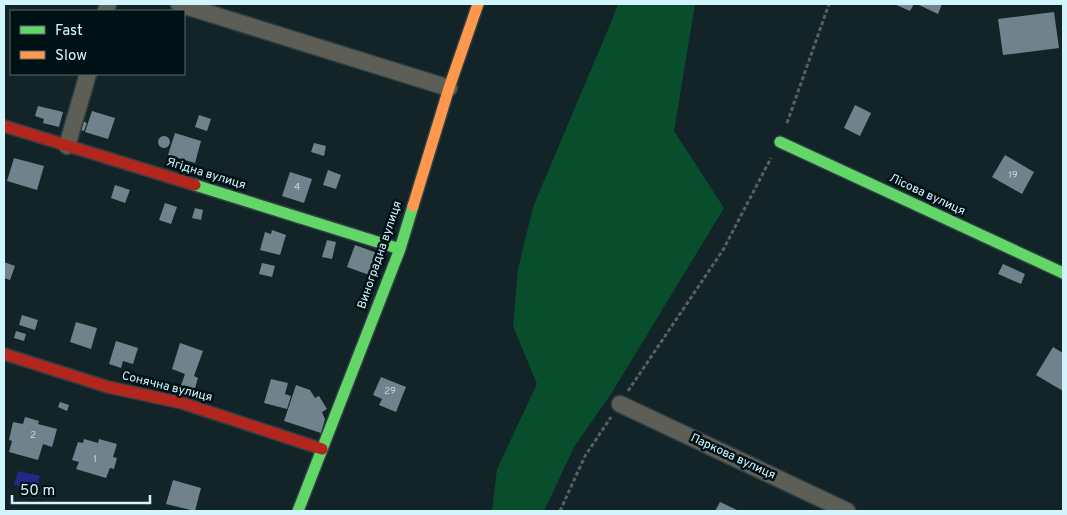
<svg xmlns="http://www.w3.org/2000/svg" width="1067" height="515" font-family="Overpass,sans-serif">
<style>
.green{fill:#084e2c}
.water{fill:#242787}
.building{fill:#70838c}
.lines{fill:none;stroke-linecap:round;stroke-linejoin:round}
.street-casing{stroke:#2f4044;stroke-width:19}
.fast-casing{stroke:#2f4044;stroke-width:14}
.slow-casing{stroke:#2f4044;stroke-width:14}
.jam-casing{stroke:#2f4044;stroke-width:14}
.path{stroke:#59605e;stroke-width:3;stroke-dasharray:4 2.5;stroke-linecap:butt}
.street{stroke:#5d5e56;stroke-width:16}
.fast{stroke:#63d668;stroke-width:11}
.slow{stroke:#ff974d;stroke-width:11}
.jam{stroke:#b3261e;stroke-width:11}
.labels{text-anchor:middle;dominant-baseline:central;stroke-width:5;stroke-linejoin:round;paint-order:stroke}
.number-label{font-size:10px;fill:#bad8e1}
.street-label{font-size:12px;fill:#d2f5fd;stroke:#001115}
</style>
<rect width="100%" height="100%" fill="#122428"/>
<!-- green -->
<path class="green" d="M 618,4 L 695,4 L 674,131 L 724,208 L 611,394 L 574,447 L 544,511 L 492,511 L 497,469 L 537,384 L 513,326 L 518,269 L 533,207 L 612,20 Z"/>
<!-- water -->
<path class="water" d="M 18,471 L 40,476 L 36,490 L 14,485 Z"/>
<!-- building -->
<path class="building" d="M 894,4 L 914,4 L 910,11 Z
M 917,4 L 942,4 L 938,14 Z
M 1054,12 L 1059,48 L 1003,55 L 998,19 Z
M 855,105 L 871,113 L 860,136 L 844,128 Z
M 38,106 L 63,112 L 59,127 L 43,123 L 44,119 L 35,116 Z
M 92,111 L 115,118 L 108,139 L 85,132 Z
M 199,115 L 211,119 L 207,131 L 195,127 Z
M 83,121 L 87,123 L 84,131 L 80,130 Z
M 175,133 L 201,141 L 195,163 L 168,155 Z
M158 142a6 6 0 1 1 12 0a6 6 0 1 1-12 0Z
M 314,143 L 326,146 L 324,156 L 311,152 Z
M 1005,155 L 1034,172 L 1022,194 L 992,177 Z
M 14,158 L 44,166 L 37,190 L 7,181 Z
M 328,170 L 341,175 L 336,189 L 323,185 Z
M 290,172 L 312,179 L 304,203 L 282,196 Z
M 115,185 L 130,190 L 125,203 L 111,198 Z
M 165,203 L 177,207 L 171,224 L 159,220 Z
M 195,208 L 203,210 L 201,220 L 192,218 Z
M 272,230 L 286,235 L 280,255 L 260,250 L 265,232 L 271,234 Z
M 327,240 L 336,242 L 332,259 L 322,257 Z
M 355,245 L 380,254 L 372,276 L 347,267 Z
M 4,262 L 15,266 L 10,280 L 4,278 Z
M 262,263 L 275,266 L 272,277 L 259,274 Z
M 1003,264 L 1025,274 L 1021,284 L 998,274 Z
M 22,315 L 38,320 L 35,330 L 19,325 Z
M 76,322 L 97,328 L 91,349 L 70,342 Z
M 16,331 L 26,334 L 24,341 L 14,338 Z
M 116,341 L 138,348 L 133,364 L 123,361 L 121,368 L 109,364 Z
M 180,343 L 203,351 L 194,376 L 198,378 L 193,395 L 179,391 L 185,374 L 172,369 Z
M 1053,347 L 1063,353 L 1063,391 L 1036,375 Z
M 381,377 L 406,387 L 396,412 L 379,405 L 382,399 L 373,395 Z
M 271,379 L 288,383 L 285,394 L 291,396 L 287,409 L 264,403 Z
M 296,385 L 310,390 L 315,398 L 319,396 L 327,409 L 322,412 L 325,419 L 321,433 L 284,421 Z
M 60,402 L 69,405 L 67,411 L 58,407 Z
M 25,417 L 39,421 L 38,424 L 57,429 L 52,447 L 43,444 L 38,460 L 9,452 L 12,441 L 9,440 L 13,422 L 23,424 Z
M 84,439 L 98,443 L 99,439 L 117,444 L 113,457 L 117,458 L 114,469 L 110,468 L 106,478 L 76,469 L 79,462 L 72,460 L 78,442 L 83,443 Z
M 173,480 L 201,488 L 195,511 L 166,504 Z
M 720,502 L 739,511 L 715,511 Z"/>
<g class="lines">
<!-- street casing -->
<g class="street-casing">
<path id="street" d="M 179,4 L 449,88
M 106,11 L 108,4
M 67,146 L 88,74
M 620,404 L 847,511"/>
</g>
<!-- fast casing -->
<g class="fast-casing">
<path id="fast" d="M 780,142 L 1063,273
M 195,185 L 400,249
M 298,511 L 400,249 L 413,206"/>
</g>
<!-- slow casing -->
<g class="slow-casing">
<path id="slow" d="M 413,206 L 449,88 L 478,4"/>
</g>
<!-- jam casing -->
<g class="jam-casing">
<path id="jam" d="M 4,126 L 195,185
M 4,354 L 108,387 L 182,403 L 322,449"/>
</g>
<!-- path -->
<path class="path" d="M 787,123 L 829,4
M 628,391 L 723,250 L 771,158
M 560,511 L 585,456 L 611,417"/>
<!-- street -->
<use href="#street" class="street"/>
<!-- fast -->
<use href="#fast" class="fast"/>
<!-- slow -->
<use href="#slow" class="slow"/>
<!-- jam -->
<use href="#jam" class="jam"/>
</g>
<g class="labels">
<!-- number labels -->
<g class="number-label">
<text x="1013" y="175">19</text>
<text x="297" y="187">4</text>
<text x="390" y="391">29</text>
<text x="33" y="435">2</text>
<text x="95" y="459">1</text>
</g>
<!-- street labels -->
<g class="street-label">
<text transform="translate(206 174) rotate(17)">Ягідна вулиця</text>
<text transform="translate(927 195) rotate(25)">Лісова вулиця</text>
<text transform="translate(380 255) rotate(-71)">Виноградна вулиця</text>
<text transform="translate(167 387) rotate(14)">Сонячна вулиця</text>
<text transform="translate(733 457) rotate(25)">Паркова вулиця</text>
</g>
</g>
<!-- border -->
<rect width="1067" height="515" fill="none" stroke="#d2f5fd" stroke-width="10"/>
<!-- legend -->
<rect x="10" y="10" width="175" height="65" fill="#001115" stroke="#546c72"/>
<rect x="20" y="26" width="25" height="8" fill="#63d668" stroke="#546c72"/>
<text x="55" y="35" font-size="15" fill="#d2f5fd">Fast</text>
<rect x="20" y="51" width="25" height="8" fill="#ff974d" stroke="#546c72"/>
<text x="55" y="60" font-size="15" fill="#d2f5fd">Slow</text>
<!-- scale -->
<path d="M12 495v8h138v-8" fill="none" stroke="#d2f5fd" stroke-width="2.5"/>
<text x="20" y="495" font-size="15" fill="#d2f5fd" stroke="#001115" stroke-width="4" paint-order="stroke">50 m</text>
</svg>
